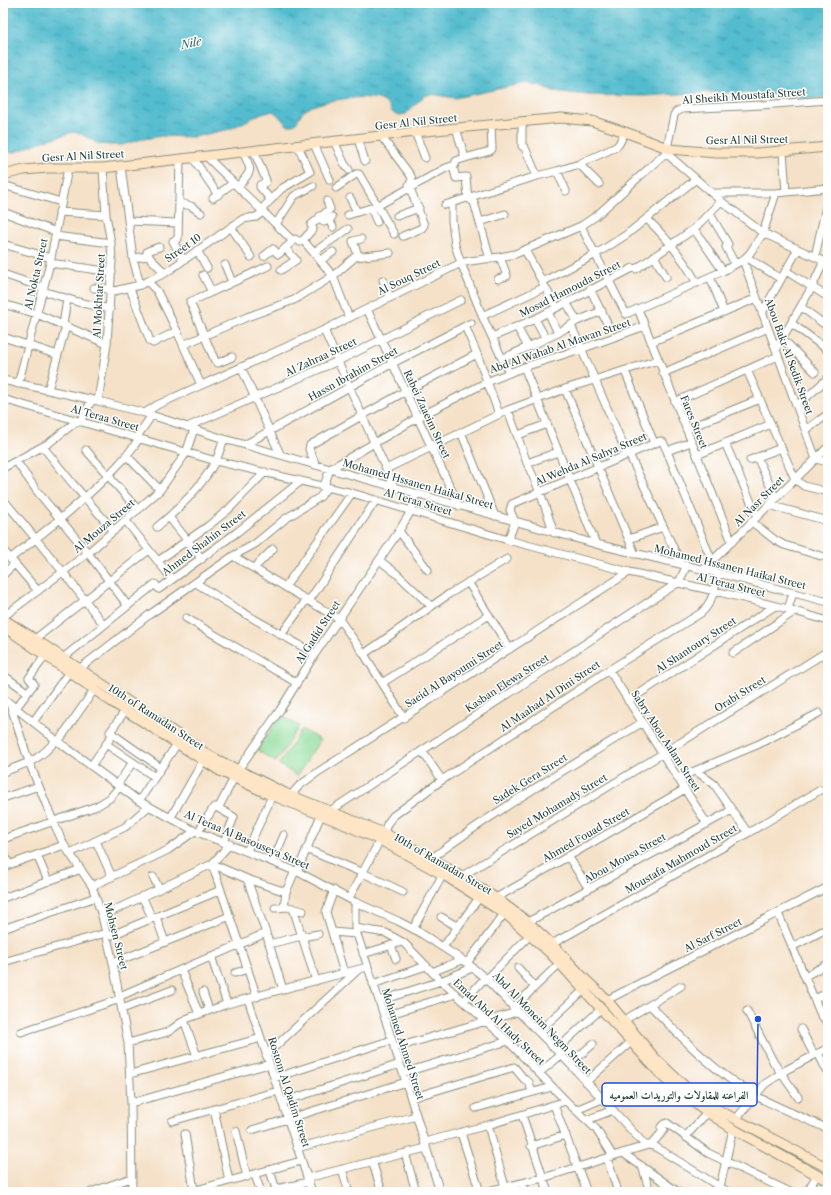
<svg xmlns="http://www.w3.org/2000/svg" width="831" height="1195" font-family="'Libre Caslon Text',Amiri,serif">
<style>
.pitch{fill:#8cdb99;stroke:#568c66}
.water{fill:url(#water-ripples);stroke:#387c81}
.lines{fill:none;stroke-linecap:round;stroke-linejoin:round}
.street-casing{stroke:#8a8f7e;stroke-width:9}
.secondary-casing{stroke:#8a8f7e;stroke-width:11}
.street{stroke:#fff;stroke-width:7}
.secondary{stroke:#fde5c5;stroke-width:9}
.labels{text-anchor:middle;dominant-baseline:central;stroke-width:3;stroke-linejoin:round;paint-order:stroke}
.street-label{font-size:10px;fill:#1f3d34;stroke:#fff}
.water-label{font-size:11px;font-style:italic;fill:#2e6362;stroke:#fff}
.leader{fill:none;stroke:#1d4ed8;stroke-width:1.5}
.callout-dot{fill:#1d4ed8;stroke:#fff;stroke-width:1.5}
.callout{fill:#fff;stroke:#1d4ed8;stroke-width:1.5}
.callout-label{font-size:11px;text-anchor:middle;font-weight:bold;fill:#1f3d34}
</style>
<defs>
<pattern id="water-ripples" width="26" height="14" patternUnits="userSpaceOnUse"><rect width="26" height="14" fill="#52bcce"/><path d="M2 4q2-2 4 0t4 0M15 11q2-2 4 0t4 0" fill="none" stroke="#439aa8"/></pattern>
</defs>
<rect width="100%" height="100%" fill="#fff"/>
<filter id="ink" filterUnits="userSpaceOnUse"><feTurbulence type="fractalNoise" baseFrequency=".025" numOctaves="2"/><feDisplacementMap in="SourceGraphic" scale="8" xChannelSelector="R" yChannelSelector="G"/><feConvolveMatrix kernelMatrix="1 2 1 2 8 2 1 2 1" color-interpolation-filters="sRGB"/></filter>
<filter id="wash" filterUnits="userSpaceOnUse"><feTurbulence type="fractalNoise" baseFrequency=".012" numOctaves="4" result="noise"/><feDisplacementMap in="SourceGraphic" scale="16" xChannelSelector="R" yChannelSelector="G"/><feGaussianBlur stdDeviation="0.9" result="paint"/><feColorMatrix in="noise" values="0 0 0 0 0 0 0 0 0 0 0 0 0 0 0 0 0 1.4 0 .05"/><feComposite in="paint" operator="in"/></filter>
<g filter="url(#wash)">
<rect width="100%" height="100%" fill="#f5e1c8"/>
<!-- pitch -->
<path class="pitch" d="M 281,715 L 299,726 L 276,762 L 257,750 Z
M 302,729 L 320,740 L 297,776 L 279,764 Z"/>
<!-- water -->
<path class="water" d="M 3,3 L 828,3 L 828,97 L 805,99 L 781,95 L 713,92 L 644,96 L 588,95 L 553,91 L 539,85 L 526,83 L 455,98 L 431,94 L 424,96 L 406,114 L 398,115 L 393,113 C 390,109 387,102 381,100 C 367,94 321,100 309,108 C 307,109 303,111 302,113 C 295,120 300,126 287,125 L 277,114 L 273,111 L 258,115 L 230,129 L 193,137 L 161,136 L 138,140 L 122,145 L 111,145 L 99,144 L 79,133 L 73,132 L 37,143 L 19,151 L 3,154 Z"/>
</g>
<g filter="url(#ink)">
<g class="lines">
<!-- street casing -->
<g class="street-casing">
<path id="street" d="M 522,122 L 522,146 L 525,148 L 537,176
M 456,128 L 465,158
M 415,132 L 425,158
M 381,136 L 411,176 L 412,180 L 409,185 L 424,225 L 422,228 L 403,236
M 358,139 L 365,161
M 334,141 L 344,163 L 349,170
M 314,144 L 330,180
M 667,148 L 674,115 L 676,112 L 682,109 L 761,105 L 828,100
M 254,151 L 266,180 L 266,182 L 260,185 L 260,187 L 271,200
M 783,152 L 786,192
M 666,153 L 721,201 L 763,233 L 828,263
M 206,156 L 293,241 L 295,239 L 300,242 L 303,240 L 333,276 L 349,318
M 193,158 L 218,195
M 180,159 L 178,239 L 173,241 L 183,260
M 579,164 L 599,184
M 121,166 L 133,258 L 140,285
M 453,166 L 456,178 L 466,177 L 468,198 L 474,202 L 490,259
M 557,171 L 566,191
M 3,185 L 61,202
M 238,187 C 252,169 253,173 243,152
M 336,188 L 356,174 L 359,174 L 394,234
M 713,193 L 776,193 L 828,188
M 213,198 L 233,183
M 350,198 L 357,212
M 179,203 L 191,206 L 201,213
M 452,203 L 452,221 L 455,245 L 461,263 L 484,320 L 509,373
M 445,205 L 537,176 L 557,171 L 579,164 L 616,147 L 619,144 L 625,132
M 371,208 L 377,222
M 261,210 L 281,189 L 310,172 L 298,146
M 3,212 L 56,232
M 59,212 L 106,215
M 710,214 L 728,244 L 726,247 L 735,264
M 348,215 L 377,206 L 446,168 L 455,165 L 456,161 L 465,158 L 490,151 L 492,149 L 491,125
M 320,216 L 324,222 L 332,217
M 397,216 L 419,208
M 328,219 L 333,227
M 647,219 C 667,238 683,258 697,283
M 128,221 L 178,223
M 480,222 L 505,214
M 276,224 L 294,196 L 313,186
M 581,226 L 626,314 L 723,271 L 743,260 L 750,253 L 763,233 L 776,193
M 231,227 L 251,257
M 694,229 L 723,271
M 55,236 L 111,243
M 303,240 L 313,229 L 311,225 L 330,209 L 327,201
M 3,244 L 51,258
M 159,247 L 148,251 L 147,252 L 150,258 L 165,273
M 197,250 L 207,268
M 525,250 L 556,307
M 314,252 L 348,229
M 358,255 L 353,241 L 361,239
M 264,256 L 273,249 L 278,254 L 279,254 L 293,241
M 654,256 L 666,277
M 746,257 L 781,279
M 815,257 L 828,197
M 133,258 L 149,256
M 321,260 L 333,252
M 743,260 L 816,459 L 828,462
M 50,263 L 112,272
M 225,265 L 232,282
M 281,270 L 296,260 L 285,248
M 786,271 L 828,297
M 3,274 L 44,288
M 203,275 L 212,292
M 710,277 L 724,312
M 498,279 L 507,276 L 500,257
M 383,280 L 390,297
M 148,282 L 157,291 L 177,331 L 201,385
M 542,282 L 596,254 L 626,235 L 696,179
M 94,288 L 111,289
M 130,288 L 150,341 L 153,343 L 177,331
M 590,289 L 607,323
M 43,291 L 78,302 L 110,309
M 110,292 L 140,285 L 165,273 L 243,219 L 256,217 L 263,212
M 566,302 L 577,321
M 3,304 L 37,314 L 107,344
M 801,307 L 828,327
M 367,309 L 459,506
M 638,309 L 732,542
M 548,312 L 558,333
M 762,313 L 798,249
M 482,316 L 545,287
M 535,319 L 546,339
M 791,323 L 828,350
M 63,325 L 67,299
M 571,325 L 627,454
M 465,326 L 477,354 L 499,414
M 517,327 L 528,347
M 324,330 L 394,487
M 3,337 L 58,355
M 492,337 L 535,319 L 629,270 L 633,268 L 636,269 L 694,229 L 721,201
M 782,338 L 815,372
M 651,342 L 757,298
M 183,345 L 247,317 L 294,300 L 333,276 L 355,257 L 390,253
M 776,349 L 812,287 L 824,261
M 232,357 L 218,363 L 215,361 L 190,302 L 268,266
M 502,359 L 558,333 L 577,321 L 602,311
M 241,367 L 280,454
M 524,367 L 596,544
M 747,370 L 795,479 L 804,486 L 828,492
M 625,371 L 654,443
M 663,373 L 768,328
M 3,380 L 98,401 L 145,413 L 224,439 L 596,544 L 718,573 L 828,602
M 18,384 L 50,263 L 68,168
M 565,389 L 635,554
M 48,390 L 66,326
M 3,399 L 216,461 L 352,493 L 508,540 L 629,572 L 715,591 L 788,609 L 828,621
M 98,401 L 107,344 L 112,262 L 111,243 L 106,215 L 103,168
M 675,402 L 778,356
M 797,406 L 828,378
M 508,410 L 527,463 L 540,492 L 554,533
M 145,413 L 157,405 L 324,330 L 461,263 L 470,261 L 500,257 L 515,254 L 581,226 L 596,216 L 670,149
M 80,422 L 92,400
M 187,427 L 338,361 L 461,300
M 686,429 L 760,399
M 806,430 L 828,414
M 461,432 L 495,516
M 518,435 L 547,424
M 136,438 L 152,415
M 725,443 L 757,516
M 246,444 L 393,363 L 471,323
M 43,447 L 73,484 L 114,531
M 86,450 L 138,510
M 667,451 L 712,561
M 629,454 L 681,564
M 126,455 L 160,490
M 697,455 L 771,424
M 757,457 L 776,499
M 750,460 L 781,448
M 16,461 L 37,491 L 88,553 L 128,606
M 527,463 L 558,452
M 316,465 L 309,449 L 310,445 L 406,391 L 477,354
M 3,468 L 49,443 L 77,421
M 386,469 L 508,410 L 565,389 L 658,360
M 324,486 L 330,469 L 417,418 L 487,382 L 524,367 L 581,349 L 645,326
M 3,499 L 63,572 L 104,625
M 769,505 L 828,521
M 169,517 L 202,559
M 126,521 L 172,579
M 752,522 L 775,540 L 784,545 L 828,558
M 157,527 C 179,509 201,487 215,462 C 219,455 221,446 224,439
M 399,531 L 428,570
M 629,539 L 663,527
M 508,540 L 515,522 L 510,510 L 512,504 L 660,441 L 663,442 L 667,451 L 691,442
M 3,550 L 38,591
M 233,556 L 339,619 L 364,654 L 404,718
M 10,559 C 48,529 87,499 120,463 C 127,456 133,447 139,439
M 379,560 L 396,573 L 431,606
M 158,561 L 208,526 L 228,510 L 265,472
M 254,568 L 273,549
M 704,569 L 828,447
M 3,575 L 14,564
M 468,582 L 510,649
M 196,583 L 237,609 L 315,654
M 285,587 L 352,493
M 309,601 L 376,500
M 788,609 L 793,593
M 3,617 L 88,553 L 160,490 L 186,453 L 194,429
M 186,618 L 297,683
M 281,635 L 307,599
M 35,639 L 149,550
M 733,653 L 795,611
M 364,654 L 449,594 L 507,559
M 63,658 L 155,584 L 159,589 L 236,533 L 301,481
M 79,669 L 149,615 L 233,556 L 255,544 L 285,519 L 320,497 L 327,487
M 609,670 L 707,824
M 3,675 L 27,692
M 382,683 L 489,615
M 3,698 L 56,740 L 139,801 L 195,831 L 300,873 L 355,902 L 398,921 L 419,932 L 467,963 L 485,978 L 570,1064 L 645,1145
M 628,701 L 775,606
M 10,704 L 29,762 L 53,821 L 64,845 L 92,886 L 102,916 L 113,963 L 128,1043 L 131,1103 L 132,1192
M 16,708 L 34,684 L 29,678 L 45,656
M 125,711 L 110,732 L 161,768
M 33,722 L 69,672
M 58,742 L 94,690
M 106,744 L 155,777
M 422,751 L 442,780
M 91,766 L 113,734
M 696,771 L 714,784 L 748,833
M 3,772 C 27,763 39,761 56,740
M 678,778 L 759,744 L 819,713
M 117,785 L 133,762
M 291,795 L 299,786 L 318,772 L 629,572
M 3,798 L 39,786
M 139,801 L 177,744
M 218,808 L 234,817 L 224,842
M 330,811 L 679,582 L 687,565
M 171,817 L 203,761
M 198,832 L 214,807 L 219,807 L 238,770 L 280,710 L 315,654 L 399,531 L 411,511 L 416,494
M 384,833 L 387,824 L 393,816 L 442,780 L 609,670 L 701,613 C 713,602 715,588 718,573
M 3,839 L 97,806 L 110,798 L 120,786
M 96,841 L 112,877
M 306,849 L 363,873 L 403,892
M 3,850 L 9,865
M 247,851 L 272,796
M 70,853 L 125,827 L 149,806
M 37,855 L 48,881
M 568,856 L 589,889
M 432,858 C 499,808 571,766 643,722
M 273,861 L 284,835
M 3,867 L 64,845
M 297,872 L 321,815
M 462,876 L 662,754 L 828,651
M 153,877 L 159,888
M 247,879 L 266,933 L 283,990
M 92,886 L 168,850 L 195,831
M 334,890 L 326,912 L 344,973
M 142,896 L 152,918
M 3,898 L 81,869
M 349,898 L 380,840
M 496,898 L 685,789
M 355,902 L 355,928 L 403,1073 L 440,1192
M 284,907 L 286,892 L 295,871
M 275,908 L 288,907 L 303,911
M 293,908 L 316,981
M 778,913 L 821,1015 L 828,1023
M 102,916 L 212,864 L 230,844
M 156,917 L 165,942
M 441,917 L 458,927
M 528,922 L 732,810
M 355,928 L 386,933 L 404,943 L 441,981 L 508,1041 L 566,1101 L 596,1129 L 613,1156
M 3,929 L 96,897
M 413,929 L 443,874
M 332,932 L 356,934
M 107,937 L 221,890
M 302,937 L 318,934
M 269,944 L 302,936
M 552,944 L 748,833 L 820,790
M 391,945 L 396,959
M 443,947 L 479,898
M 792,947 L 828,928
M 363,954 L 402,942
M 211,956 L 227,1004
M 3,962 L 106,933
M 113,963 L 230,916
M 467,963 L 504,914
M 518,968 L 535,987
M 181,970 L 199,1014
M 432,972 L 462,960
M 235,973 L 248,969
M 805,976 L 828,964
M 486,980 L 530,935
M 373,984 L 426,966
M 203,992 L 209,1010
M 120,996 L 266,933
M 257,997 L 212,864 L 247,879 L 286,892
M 248,999 L 312,1192
M 814,999 L 828,993
M 607,1000 L 828,887
M 379,1001 L 441,981 L 472,968
M 464,1001 L 485,978
M 650,1005 C 682,1038 715,1073 756,1096 C 779,1108 804,1118 828,1129
M 513,1008 L 560,963
M 122,1009 L 172,990
M 747,1011 L 774,1063 L 798,1097
M 384,1016 L 456,994
M 184,1020 L 197,1056
M 623,1021 L 681,986
M 801,1029 L 814,1055
M 21,1032 L 120,999
M 538,1032 L 586,988
M 128,1043 L 168,1032 L 186,1019 L 227,1004 L 367,967
M 394,1048 L 517,1012
M 556,1050 L 601,1009
M 818,1053 L 828,1073
M 266,1055 L 358,970
M 570,1064 L 593,1044
M 403,1073 L 508,1041
M 539,1073 L 561,1055
M 130,1074 L 261,1038
M 274,1078 L 392,1040
M 586,1082 L 631,1042
M 411,1098 L 514,1067 L 524,1079 L 529,1082 L 532,1092
M 282,1102 L 400,1064
M 131,1103 L 269,1064
M 554,1105 L 587,1192
M 476,1108 L 552,1087
M 214,1109 L 229,1181
M 576,1110 L 602,1099
M 522,1115 L 548,1192
M 736,1119 L 765,1084 L 786,1070 L 828,1048
M 587,1120 L 613,1110
M 172,1121 L 278,1091
M 488,1125 L 505,1187
M 252,1130 L 406,1082
M 236,1131 L 247,1177
M 461,1133 L 480,1192
M 185,1134 L 194,1190
M 685,1137 L 707,1113
M 425,1142 L 488,1125 L 566,1101
M 651,1145 L 664,1130 L 661,1127 L 664,1124 L 667,1123 L 708,1153 L 790,1192
M 531,1146 L 566,1135
M 297,1148 L 416,1116
M 405,1153 L 416,1192
M 623,1153 L 678,1192
M 607,1158 L 618,1192
M 372,1161 L 382,1192
M 642,1166 L 650,1192
M 342,1169 L 349,1192
M 270,1171 L 277,1192
M 255,1175 L 261,1192
M 307,1178 L 426,1148
M 523,1183 L 526,1192
M 720,1187 L 733,1129
M 276,1189 L 309,1182
M 91,1192 L 131,1178
M 189,1192 L 301,1161
M 484,1192 L 543,1178 L 648,1145 L 654,1146 L 728,1192
M 807,1192 L 817,1175"/>
</g>
<!-- secondary casing -->
<g class="secondary-casing">
<path id="secondary" d="M 3,175 L 24,170 L 48,168 L 103,168 L 415,132 L 561,118 L 592,121 L 625,132 L 670,149 L 716,153 L 757,153 L 828,147
M 3,619 L 35,639 L 210,756 L 285,793 L 384,833 L 424,854 L 496,898 L 528,922 L 552,944 L 584,978 L 607,1000 L 654,1057 L 692,1093 L 709,1105 L 828,1168
M 3,626 L 112,702 L 220,771 L 266,793 L 341,823 L 380,840 L 447,877 L 508,916 L 550,953 L 665,1079 L 702,1109 L 733,1129 L 828,1181"/>
</g>
<!-- street -->
<use href="#street" class="street"/>
<!-- secondary -->
<use href="#secondary" class="secondary"/>
</g>
</g>
<g class="labels">
<!-- street labels -->
<g class="street-label">
<text transform="translate(744 96) rotate(-4)">Al Sheikh Moustafa Street</text>
<text transform="translate(416 122) rotate(-6)">Gesr Al Nil Street</text>
<text transform="translate(747 140) rotate(-1)">Gesr Al Nil Street</text>
<text transform="translate(83 156) rotate(-3)">Gesr Al Nil Street</text>
<text transform="translate(183 248) rotate(-35)">Street 10</text>
<text transform="translate(36 274) rotate(-77)">Al Nokta Street</text>
<text transform="translate(409 277) rotate(-26)">Al Souq Street</text>
<text transform="translate(570 289) rotate(-27)">Mosad Hamouda Street</text>
<text transform="translate(99 296) rotate(-87)">Al Mokhtar Street</text>
<text transform="translate(560 346) rotate(-19)">Abd Al Wahab Al Mawan Street</text>
<text transform="translate(789 356) rotate(70)">Abou Bakr Al Sedik Street</text>
<text transform="translate(321 357) rotate(-25)">Al Zahraa Street</text>
<text transform="translate(353 374) rotate(-29)">Hassn Ibrahim Street</text>
<text transform="translate(427 414) rotate(65)">Rabei Zaaeim Street</text>
<text transform="translate(105 418) rotate(16)">Al Teraa Street</text>
<text transform="translate(694 422) rotate(68)">Fares Street</text>
<text transform="translate(591 459) rotate(-23)">Al Wehda Al Sahya Street</text>
<text transform="translate(418 484) rotate(16)">Mohamed Hssanen Haikal Street</text>
<text transform="translate(759 501) rotate(-45)">Al Nasr Street</text>
<text transform="translate(418 502) rotate(17)">Al Teraa Street</text>
<text transform="translate(104 526) rotate(-40)">Al Mouza Street</text>
<text transform="translate(204 543) rotate(-37)">Ahmed Shahin Street</text>
<text transform="translate(730 567) rotate(14)">Mohamed Hssanen Haikal Street</text>
<text transform="translate(731 585) rotate(14)">Al Teraa Street</text>
<text transform="translate(318 632) rotate(-57)">Al Gadid Street</text>
<text transform="translate(696 645) rotate(-33)">Al Shantoury Street</text>
<text transform="translate(454 674) rotate(-33)">Saeid Al Bayoumi Street</text>
<text transform="translate(507 683) rotate(-33)">Kasban Elewa Street</text>
<text transform="translate(740 694) rotate(-32)">Orabi Street</text>
<text transform="translate(550 696) rotate(-34)">Al Maahad Al Dini Street</text>
<text transform="translate(156 717) rotate(33)">10th of Ramadan Street</text>
<text transform="translate(666 741) rotate(57)">Sabry Abou Aalam Street</text>
<text transform="translate(530 779) rotate(-32)">Sadek Gera Street</text>
<text transform="translate(557 806) rotate(-31)">Sayed Mohamady Street</text>
<text transform="translate(586 835) rotate(-30)">Ahmed Fouad Street</text>
<text transform="translate(247 840) rotate(23)">Al Teraa Al Basouseya Street</text>
<text transform="translate(625 858) rotate(-29)">Abou Mousa Street</text>
<text transform="translate(681 859) rotate(-30)">Moustafa Mahmoud Street</text>
<text transform="translate(443 864) rotate(30)">10th of Ramadan Street</text>
<text transform="translate(713 935) rotate(-27)">Al Sarf Street</text>
<text transform="translate(116 936) rotate(76)">Mohsen Street</text>
<text transform="translate(499 1022) rotate(43)">Emad Abd Al Hady Street</text>
<text transform="translate(542 1023) rotate(46)">Abd Al Moneim Negm Street</text>
<text transform="translate(403 1044) rotate(72)">Mohamed Ahmed Street</text>
<text transform="translate(289 1092) rotate(72)">Rostom Al Qadim Street</text>
</g>
<!-- water labels -->
<g class="water-label">
<text transform="translate(191 43) rotate(-12)">Nile</text>
</g>
</g>
<!-- callouts -->
<path class="leader" d="M758 1019L757 1095"/>
<circle class="callout-dot" cx="758" cy="1019" r="4"/>
<rect class="callout" x="602" y="1083" width="155" height="23" rx="4"/>
<g class="callout-label">
<text x="679" y="1099">الفراعنه للمقاولات والتوريدات العموميه</text>
</g>
<!-- margin -->
<rect width="831" height="1195" fill="none" stroke="#fff" stroke-width="16"/>
</svg>
